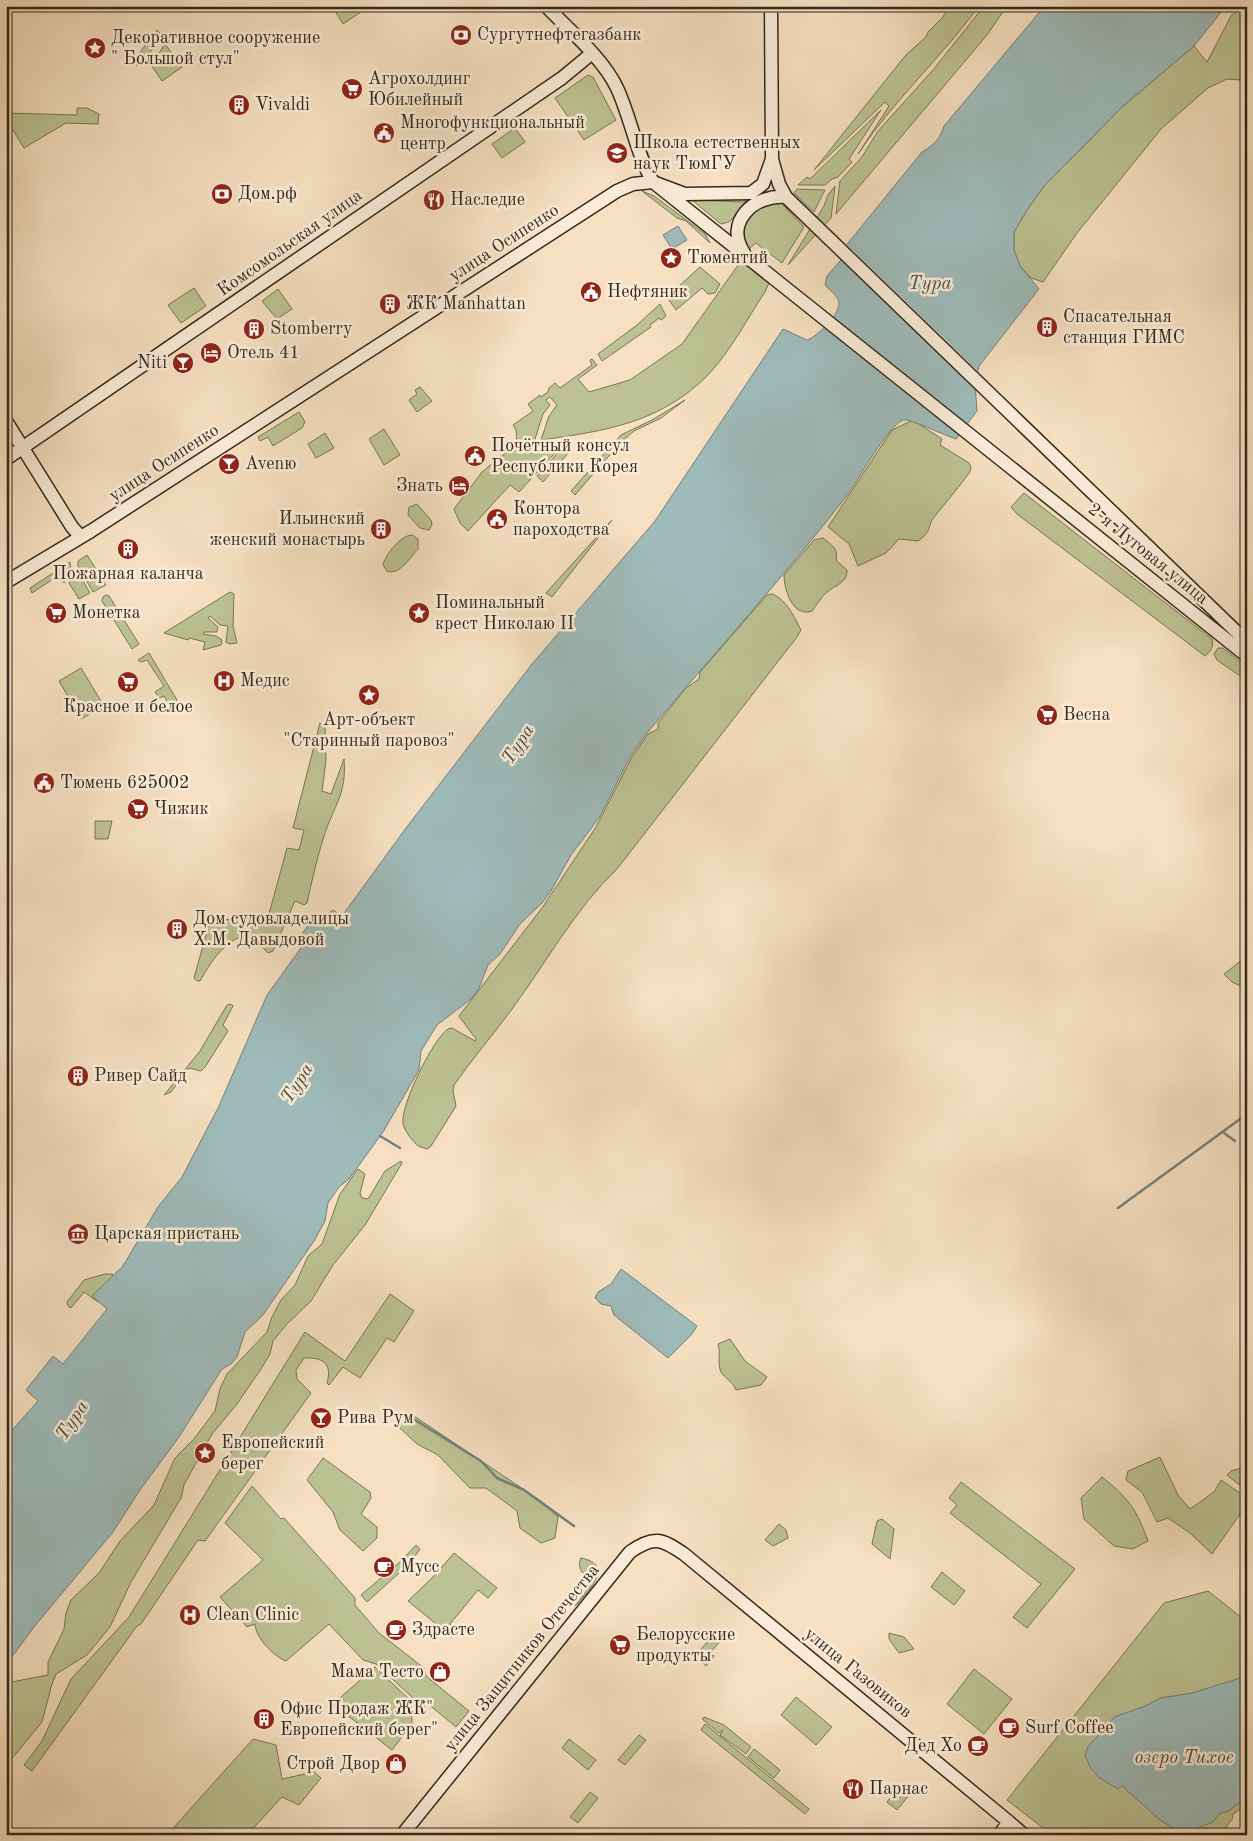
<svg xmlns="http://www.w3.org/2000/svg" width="1253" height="1841" font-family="'Old Standard TT',serif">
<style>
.green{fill:#bcc293;stroke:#787656}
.water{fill:#9ebbba;stroke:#74817a}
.pier{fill:#f6e0c1}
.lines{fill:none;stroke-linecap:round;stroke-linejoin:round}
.stream{stroke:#74817a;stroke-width:2.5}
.secondary-casing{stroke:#34291a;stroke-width:15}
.secondary{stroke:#f9ebd7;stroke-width:12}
.labels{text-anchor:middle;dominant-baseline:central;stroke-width:5;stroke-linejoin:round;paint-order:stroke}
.poi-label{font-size:18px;fill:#34291a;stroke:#f9ebd7;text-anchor:start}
.street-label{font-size:18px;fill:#34291a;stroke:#f9ebd7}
.water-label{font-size:19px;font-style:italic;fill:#4e4e42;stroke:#f9ebd7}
</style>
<rect width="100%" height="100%" fill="#f6e0c1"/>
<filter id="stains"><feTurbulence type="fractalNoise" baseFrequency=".004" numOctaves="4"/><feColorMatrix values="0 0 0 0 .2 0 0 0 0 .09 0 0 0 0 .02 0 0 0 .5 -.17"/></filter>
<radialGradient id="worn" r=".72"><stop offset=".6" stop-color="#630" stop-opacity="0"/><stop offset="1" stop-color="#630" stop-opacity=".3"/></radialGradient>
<!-- green -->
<path class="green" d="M 332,6 L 366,6 L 367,8 L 343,24 Z
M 950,6 L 979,6 C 941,58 893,101 858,154 L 889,106 L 885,102 L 814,170 L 905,56 L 926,37 L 928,32 L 942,18 Z
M 984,6 L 1007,6 L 987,35 L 836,214 L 840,181 L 862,157 L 878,131 L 933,70 Z
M 1242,6 L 1247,6 L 1247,77 L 1241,80 L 1227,79 L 1208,88 L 1161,129 L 1077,233 L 1043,282 L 1031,278 L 1020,266 L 1014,250 L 1014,232 L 1027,210 L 1044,186 L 1122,107 L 1194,46 L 1207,62 L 1231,16 Z
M 157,30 L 162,36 L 143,62 L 137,66 L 135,59 Z
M 165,44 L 182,67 L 162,81 L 151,65 Z
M 588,75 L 593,77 L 616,120 L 584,140 L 555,98 Z
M 77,108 L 87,108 L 99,114 L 98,124 L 66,123 L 24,148 L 6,119 L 6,113 L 77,115 Z
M 881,110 L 849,159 L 852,162 L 838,177 L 832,179 L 825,185 L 798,185 L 807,177 L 810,179 Z
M 515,128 L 525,142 L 502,158 L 492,144 Z
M 835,186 L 831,218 L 788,265 L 824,206 L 828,195 Z
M 797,189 L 825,190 L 814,212 L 794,193 Z
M 642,191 L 654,196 L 705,234 L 710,243 L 686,221 L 677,218 Z
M 692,200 L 742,202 L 749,201 L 729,222 L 721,224 Z
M 764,203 L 781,203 L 804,227 L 782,263 L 756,243 L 749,249 C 736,224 745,221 764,203 Z
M 741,261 L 769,283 L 765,292 C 747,319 731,350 709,374 C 661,423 605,431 541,440 L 549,416 L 557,405 L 550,397 L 546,400 L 550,405 L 543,414 L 534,442 L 537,446 L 565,442 L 519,492 L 510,485 L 468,531 L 460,523 L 454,509 L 482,472 L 517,444 L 516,430 L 513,425 L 533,411 L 528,404 L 540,395 L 541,397 L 549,391 L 548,389 L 555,383 L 560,388 L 592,365 L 590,360 L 592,359 L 597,365 L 578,379 L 589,392 L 630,380 L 682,344 Z
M 700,267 L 720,284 L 715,293 L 708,294 L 702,288 L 676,310 L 667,297 Z
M 194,288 L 206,306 L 181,323 L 168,305 Z
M 278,289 L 292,309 L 277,319 L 262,301 Z
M 660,304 L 666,316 L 661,320 L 659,318 L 650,325 L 651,327 L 602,361 L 598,354 L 637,325 Z
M 420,387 L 432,401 L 417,412 L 409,400 L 417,394 L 415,390 Z
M 685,400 L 661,418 L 634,431 L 621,442 L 575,495 L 571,491 L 621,435 L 652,420 Z
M 299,412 L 305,422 L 302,428 L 273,446 L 268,437 L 260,441 L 258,437 Z
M 913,420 L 942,439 L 940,445 L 969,463 L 971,467 L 970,472 C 959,487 947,501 935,516 C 926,526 934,530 918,541 L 899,539 L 886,553 L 858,566 L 849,544 L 828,527 L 892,430 Z
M 384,429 L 400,455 L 384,465 L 369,439 Z
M 325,433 L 334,448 L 316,458 L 308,444 Z
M 563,447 L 569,452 L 543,482 L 537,476 Z
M 1024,493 L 1212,639 C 1214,647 1211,651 1205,656 L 1017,514 L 1011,507 Z
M 417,504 L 431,520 L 432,525 L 429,530 L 420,528 L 408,515 L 409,507 Z
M 612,520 L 552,597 L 546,593 Z
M 412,535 L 418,539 L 418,549 C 410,557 400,576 387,571 L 383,565 C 385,555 401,535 412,535 Z
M 823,538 C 831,545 839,548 836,560 L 847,570 C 848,583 835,585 827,592 C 821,597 817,605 812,611 C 793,618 784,590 784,575 L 814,540 Z
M 87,555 L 106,585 L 93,592 L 78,566 L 78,561 Z
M 70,562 L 71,570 L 64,583 L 59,575 L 32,593 L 30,588 Z
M 76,569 L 90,593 L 79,599 L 69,583 Z
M 230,592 L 234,594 L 233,626 L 237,643 L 229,644 L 226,642 L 228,626 L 220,625 L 210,616 L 208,618 L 218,627 L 217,632 L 204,632 L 203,634 L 216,636 L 222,640 L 221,645 L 203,650 L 205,642 L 189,638 L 188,640 L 164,633 Z
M 773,594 C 787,601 794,616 801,630 L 797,637 L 617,869 C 575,909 546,963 512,1009 C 493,1035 472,1059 454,1085 L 453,1091 L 456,1106 L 431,1146 L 427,1149 L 418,1146 C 413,1141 405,1132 403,1124 C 400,1106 433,1039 448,1029 L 452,1028 L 475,1041 L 476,1039 L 459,1016 L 542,908 L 596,827 L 632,757 L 648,734 L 658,729 L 658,723 L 686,688 L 699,679 L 700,672 L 767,595 Z
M 106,595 L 109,596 L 139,644 L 132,649 L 102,601 L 103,597 Z
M 1218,648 L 1223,648 L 1247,667 L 1247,681 L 1217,660 L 1214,654 Z
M 149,653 L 177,700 L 174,705 L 168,703 L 164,696 L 159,698 L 155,692 L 164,686 L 147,660 L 141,662 L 138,660 Z
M 81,668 L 104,706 L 81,719 L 59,681 Z
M 320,723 L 325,728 L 326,760 L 322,791 L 331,794 L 344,759 C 347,794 334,805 324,836 C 317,858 312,880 307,903 L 304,905 L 295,901 L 273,951 L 268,953 C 263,948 256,940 250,938 C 230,930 207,968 200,981 L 197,981 L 194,978 L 211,917 L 266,925 L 287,848 L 299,850 L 304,830 L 293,828 Z
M 95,821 L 112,821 L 108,839 L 95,839 Z
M 1247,956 L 1247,989 L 1232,982 L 1224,974 Z
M 231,1004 L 233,1006 L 223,1025 L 228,1031 L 205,1067 L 201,1071 L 189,1068 L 171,1092 L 164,1095 L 200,1051 L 227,1005 Z
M 401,1161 L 402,1163 L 365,1225 L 333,1265 L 311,1301 L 286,1325 L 273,1341 L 270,1354 L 261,1369 L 237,1404 L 212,1434 L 184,1485 L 181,1498 L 131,1582 L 110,1627 L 87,1655 L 56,1674 L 52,1684 L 42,1722 L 6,1766 L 6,1683 L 48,1675 L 48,1662 L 64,1629 L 66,1613 L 71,1600 L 99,1573 L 120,1541 L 154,1505 L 175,1458 L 194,1439 L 215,1411 L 220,1389 L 227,1374 L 267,1332 L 272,1317 L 281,1300 L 295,1285 L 308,1256 L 322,1244 L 340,1194 L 358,1169 L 365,1174 L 360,1193 L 362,1198 L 368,1199 L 385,1171 Z
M 105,1274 L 112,1274 L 117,1281 L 98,1302 L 84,1292 L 71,1308 L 68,1306 L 67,1302 L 84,1280 Z
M 390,1294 L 414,1311 L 394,1342 L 387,1338 L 360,1378 L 343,1367 L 329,1385 L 327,1383 C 333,1363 322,1357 304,1358 L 296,1370 L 297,1379 L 311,1393 L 205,1541 L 198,1540 L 141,1624 L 137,1626 L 32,1771 L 24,1765 L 42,1741 L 71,1679 L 129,1617 L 305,1332 L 345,1361 Z
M 730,1339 L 745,1361 L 767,1377 L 761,1385 L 736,1390 C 733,1381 725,1379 721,1372 C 717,1364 721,1353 718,1344 Z
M 408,1412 L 538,1499 L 558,1517 L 555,1538 L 541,1543 L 520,1528 L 517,1511 L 486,1488 L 470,1488 L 438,1455 L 417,1444 L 399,1427 Z
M 1160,1457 L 1178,1495 L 1190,1509 L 1214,1492 L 1221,1480 L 1247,1498 L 1245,1507 L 1212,1554 L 1190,1533 L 1168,1518 L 1157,1522 L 1142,1492 L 1126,1480 L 1128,1471 Z
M 323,1458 L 370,1492 L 371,1498 L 361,1514 L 377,1527 L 377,1538 L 363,1551 L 340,1530 L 333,1512 L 307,1480 Z
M 1241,1468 L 1247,1472 L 1247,1491 L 1227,1475 L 1231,1471 Z
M 1102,1477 C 1129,1499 1136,1508 1148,1541 L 1133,1549 L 1114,1546 L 1084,1519 L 1081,1498 Z
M 961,1482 L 1075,1569 L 1027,1628 L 1013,1617 L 1041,1584 L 950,1513 L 957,1505 L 949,1498 Z
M 252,1486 L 281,1519 L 284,1518 L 355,1598 L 355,1605 L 379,1633 L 424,1668 L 426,1676 L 469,1711 L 456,1727 L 427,1703 L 416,1716 L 413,1713 L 416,1707 L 414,1699 L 376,1664 L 363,1660 L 329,1624 L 286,1661 C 273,1656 256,1638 255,1624 L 247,1627 L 220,1597 L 263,1560 L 225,1523 Z
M 882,1519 L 894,1529 L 890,1559 L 872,1544 L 877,1521 Z
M 779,1524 L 786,1530 L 788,1538 L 773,1546 L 765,1540 Z
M 416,1545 L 420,1549 L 410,1563 L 367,1602 L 361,1595 L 400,1562 Z
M 454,1553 L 497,1588 L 488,1598 L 478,1590 L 450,1624 L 458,1631 L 452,1637 L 408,1601 L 434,1576 Z
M 581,1558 C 616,1565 587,1593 575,1606 L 590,1586 C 588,1573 575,1572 581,1558 Z
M 942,1572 L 965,1591 L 954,1605 L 931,1587 Z
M 1208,1591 L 1247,1622 L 1247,1804 L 1232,1815 L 1233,1818 L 1220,1835 L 1052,1835 L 1007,1800 L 1164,1603 Z
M 715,1633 L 722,1639 L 710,1653 L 714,1656 L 706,1666 L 695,1656 Z
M 889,1633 L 904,1637 L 914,1649 L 899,1653 L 889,1639 Z
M 375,1667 L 411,1701 L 412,1724 L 392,1750 L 333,1704 Z
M 974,1669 L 1012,1699 L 984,1734 L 947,1704 Z
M 796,1697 L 832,1727 L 816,1745 L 781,1715 Z
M 704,1717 L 724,1725 L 751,1747 L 746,1754 L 720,1735 L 723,1730 L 719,1733 L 702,1719 Z
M 705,1724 L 809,1809 L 805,1814 L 701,1730 Z
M 639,1735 L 646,1740 L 625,1765 L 618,1760 Z
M 253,1739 L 276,1745 L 282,1779 L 314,1772 L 321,1778 L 299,1805 L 282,1797 L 247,1835 L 167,1835 Z
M 569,1739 L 596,1760 L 588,1770 L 562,1748 Z
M 754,1749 L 780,1770 L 774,1778 L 748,1757 Z
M 900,1785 L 910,1794 L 897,1810 L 887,1802 Z
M 590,1792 L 598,1798 L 578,1823 L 570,1817 Z"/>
<!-- water -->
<path class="water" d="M 1047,6 L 1226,6 L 1194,46 L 1122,107 L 1044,186 L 1027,210 L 1014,232 L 1014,250 L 1020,266 L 1039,289 L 979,366 L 975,384 L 977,411 L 956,439 C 946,436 909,418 903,420 C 887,427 858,481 845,498 C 782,579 713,655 647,733 L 630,757 L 599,818 L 571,855 L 551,891 L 543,902 L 520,924 L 500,954 L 488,965 L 479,988 L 471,999 L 437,1025 L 421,1051 L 419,1070 L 383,1132 L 349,1179 L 339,1187 L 328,1203 L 325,1221 L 314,1241 L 263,1315 L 245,1332 L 237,1357 L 231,1364 L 222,1369 L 179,1437 L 140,1490 L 113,1532 L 34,1627 L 6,1665 L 6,1437 L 38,1401 L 26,1390 L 53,1356 L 63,1364 L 107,1309 L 92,1296 L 123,1266 L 158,1207 L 182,1177 L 219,1106 L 267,995 L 301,948 L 295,943 L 314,918 L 320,920 L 333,910 L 342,916 L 406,828 L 532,664 L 655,521 L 783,329 L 807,340 C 817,337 840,314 839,303 C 839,296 829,290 825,285 L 827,276 L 846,254 L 844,248 L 922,152 C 934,145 940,139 944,126 L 1043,8 Z
M 678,226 L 687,240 L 672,249 L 663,235 Z
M 621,1269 L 697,1326 L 692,1334 L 668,1358 L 614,1315 L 611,1306 L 601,1304 L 595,1298 L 598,1292 L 611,1284 Z
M 1247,1676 L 1247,1798 L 1228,1811 L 1219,1814 L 1213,1822 L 1183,1834 L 1160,1820 L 1122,1786 L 1118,1789 L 1098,1777 L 1090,1767 L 1085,1755 L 1088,1747 L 1114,1717 L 1143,1707 L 1161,1698 L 1192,1693 Z"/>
<!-- pier -->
<path class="pier" d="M 845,243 L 980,373 L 977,391 L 839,258 L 843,253 L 842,248 Z"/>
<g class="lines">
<!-- stream -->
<path class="stream" d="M 1224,1133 L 1235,1141
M 380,1136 L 400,1148
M 1118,1208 L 1247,1114
M 407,1415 L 481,1461 L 497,1478 L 524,1490 L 574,1526"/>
<!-- secondary casing -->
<g class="secondary-casing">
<path id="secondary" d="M 546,6 C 569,30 603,58 617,88 C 631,118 636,153 653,182 L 1247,656
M 771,6 L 772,159 L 779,184 L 786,197 L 1247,642
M 744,253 C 724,222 754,194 786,197
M 6,421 L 72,527 L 81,537
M 6,459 L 562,78 L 591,54
M 6,582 L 91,531 L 617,191 L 633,184 L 653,182 L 685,194 L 751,193 L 763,184 L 772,159
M 402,1835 L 630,1552 C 654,1535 662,1539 684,1554 L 1009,1822
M 999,1835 L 1009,1822 L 1024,1835"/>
</g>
<!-- secondary -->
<use href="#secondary" class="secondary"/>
</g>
<!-- icons -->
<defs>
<g id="bank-disc" transform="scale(1.125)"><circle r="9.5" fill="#8f2418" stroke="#f9ebd7"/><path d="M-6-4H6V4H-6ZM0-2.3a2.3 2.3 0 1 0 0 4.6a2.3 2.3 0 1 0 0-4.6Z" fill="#fff"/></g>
<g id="sight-disc" transform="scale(1.125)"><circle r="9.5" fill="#8f2418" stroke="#f9ebd7"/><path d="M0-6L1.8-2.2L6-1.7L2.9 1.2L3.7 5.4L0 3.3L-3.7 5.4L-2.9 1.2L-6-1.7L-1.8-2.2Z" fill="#fff"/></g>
<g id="supermarket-disc" transform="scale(1.125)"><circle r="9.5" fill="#8f2418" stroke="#f9ebd7"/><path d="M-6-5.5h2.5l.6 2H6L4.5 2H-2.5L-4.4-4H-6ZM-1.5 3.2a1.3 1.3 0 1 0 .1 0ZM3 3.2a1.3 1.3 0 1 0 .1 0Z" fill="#fff"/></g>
<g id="building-disc" transform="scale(1.125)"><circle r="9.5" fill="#8f2418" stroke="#f9ebd7"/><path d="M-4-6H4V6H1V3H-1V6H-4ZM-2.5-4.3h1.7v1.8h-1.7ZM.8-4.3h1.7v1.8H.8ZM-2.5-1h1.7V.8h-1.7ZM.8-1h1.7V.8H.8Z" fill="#fff"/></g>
<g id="civic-disc" transform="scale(1.125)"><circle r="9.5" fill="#8f2418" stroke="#f9ebd7"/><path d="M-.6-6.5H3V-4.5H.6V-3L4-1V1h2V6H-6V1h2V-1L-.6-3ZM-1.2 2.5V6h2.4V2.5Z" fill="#fff"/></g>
<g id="university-disc" transform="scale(1.125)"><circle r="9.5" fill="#8f2418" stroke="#f9ebd7"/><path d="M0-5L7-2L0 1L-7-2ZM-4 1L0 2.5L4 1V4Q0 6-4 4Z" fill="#fff"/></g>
<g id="restaurant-disc" transform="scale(1.125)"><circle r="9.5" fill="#8f2418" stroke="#f9ebd7"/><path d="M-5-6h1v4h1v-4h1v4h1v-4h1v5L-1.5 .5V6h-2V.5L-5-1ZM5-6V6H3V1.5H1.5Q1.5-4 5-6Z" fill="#fff"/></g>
<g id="hotel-disc" transform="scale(1.125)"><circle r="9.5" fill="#8f2418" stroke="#f9ebd7"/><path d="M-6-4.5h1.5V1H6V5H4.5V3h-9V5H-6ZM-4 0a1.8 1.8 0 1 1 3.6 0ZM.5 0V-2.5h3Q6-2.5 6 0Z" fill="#fff"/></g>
<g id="bar-disc" transform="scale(1.125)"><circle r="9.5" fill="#8f2418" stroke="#f9ebd7"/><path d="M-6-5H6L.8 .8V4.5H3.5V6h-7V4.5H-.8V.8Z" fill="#fff"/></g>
<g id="hospital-disc" transform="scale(1.125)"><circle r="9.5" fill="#8f2418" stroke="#f9ebd7"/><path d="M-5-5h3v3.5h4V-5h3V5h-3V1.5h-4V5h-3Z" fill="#fff"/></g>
<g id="museum-disc" transform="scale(1.125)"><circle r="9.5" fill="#8f2418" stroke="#f9ebd7"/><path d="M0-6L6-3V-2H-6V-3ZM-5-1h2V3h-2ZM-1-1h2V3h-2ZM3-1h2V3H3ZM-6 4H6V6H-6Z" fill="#fff"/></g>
<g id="cafe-disc" transform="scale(1.125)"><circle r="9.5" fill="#8f2418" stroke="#f9ebd7"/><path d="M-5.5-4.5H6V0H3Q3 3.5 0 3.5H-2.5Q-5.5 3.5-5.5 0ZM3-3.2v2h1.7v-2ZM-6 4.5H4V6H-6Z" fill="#fff"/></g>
<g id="shop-disc" transform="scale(1.125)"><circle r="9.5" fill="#8f2418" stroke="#f9ebd7"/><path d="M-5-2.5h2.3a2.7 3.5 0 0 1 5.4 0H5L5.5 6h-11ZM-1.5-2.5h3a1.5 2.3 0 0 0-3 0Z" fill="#fff"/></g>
</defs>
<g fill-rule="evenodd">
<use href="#bank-disc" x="461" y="35"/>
<use href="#sight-disc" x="95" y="48"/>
<use href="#supermarket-disc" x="352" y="89"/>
<use href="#building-disc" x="239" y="105"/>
<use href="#civic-disc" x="384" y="133"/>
<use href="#university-disc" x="617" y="153"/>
<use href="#bank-disc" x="222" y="194"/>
<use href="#restaurant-disc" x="434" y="200"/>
<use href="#sight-disc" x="671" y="258"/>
<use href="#civic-disc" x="591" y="292"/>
<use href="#building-disc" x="390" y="304"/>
<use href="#building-disc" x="1047" y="327"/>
<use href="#building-disc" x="254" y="329"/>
<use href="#hotel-disc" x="211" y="353"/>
<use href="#bar-disc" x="183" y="363"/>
<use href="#civic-disc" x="475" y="456"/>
<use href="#bar-disc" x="229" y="464"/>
<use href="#hotel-disc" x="459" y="486"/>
<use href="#civic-disc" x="497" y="519"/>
<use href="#building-disc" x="381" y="529"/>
<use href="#building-disc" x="128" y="549"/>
<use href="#supermarket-disc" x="56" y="613"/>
<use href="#sight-disc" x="419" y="613"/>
<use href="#hospital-disc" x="224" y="681"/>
<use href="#supermarket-disc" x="128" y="682"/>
<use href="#sight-disc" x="369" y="695"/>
<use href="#supermarket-disc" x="1047" y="715"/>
<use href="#civic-disc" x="44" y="783"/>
<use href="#supermarket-disc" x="138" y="809"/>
<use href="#building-disc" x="177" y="929"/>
<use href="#building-disc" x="78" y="1076"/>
<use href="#museum-disc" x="78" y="1234"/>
<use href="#bar-disc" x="321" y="1418"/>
<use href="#sight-disc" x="205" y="1453"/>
<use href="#cafe-disc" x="384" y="1567"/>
<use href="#hospital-disc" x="190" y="1615"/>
<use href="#cafe-disc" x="396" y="1630"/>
<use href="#supermarket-disc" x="620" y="1645"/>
<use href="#shop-disc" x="440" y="1672"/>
<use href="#building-disc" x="264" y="1719"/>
<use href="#cafe-disc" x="1009" y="1728"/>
<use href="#cafe-disc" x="978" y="1746"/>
<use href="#shop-disc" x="396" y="1764"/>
<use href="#restaurant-disc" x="853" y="1789"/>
</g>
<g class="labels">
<!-- poi labels -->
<g class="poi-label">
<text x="477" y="35">Сургутнефтегазбанк</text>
<text x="111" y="38">Декоративное сооружение<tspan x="111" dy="21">" Большой стул"</tspan></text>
<text x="368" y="79">Агрохолдинг<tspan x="368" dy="21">Юбилейный</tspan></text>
<text x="255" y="105">Vivaldi</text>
<text x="400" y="123">Многофункциональный<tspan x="400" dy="21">центр</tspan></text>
<text x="633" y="143">Школа естественных<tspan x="633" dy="21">наук ТюмГУ</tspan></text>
<text x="238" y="194">Дом.рф</text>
<text x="450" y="200">Наследие</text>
<text x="687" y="258">Тюментий</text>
<text x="607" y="292">Нефтяник</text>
<text x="406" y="304">ЖК Manhattan</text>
<text x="1063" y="317">Спасательная<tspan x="1063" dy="21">станция ГИМС</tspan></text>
<text x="270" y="329">Stomberry</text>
<text x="227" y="353">Отель 41</text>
<text x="167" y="363" text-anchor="end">Niti</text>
<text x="491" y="446">Почётный консул<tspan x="491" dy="21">Республики Корея</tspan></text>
<text x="245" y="464">Avenю</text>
<text x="443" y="486" text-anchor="end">Знать</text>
<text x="513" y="509">Контора<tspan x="513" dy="21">пароходства</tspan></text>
<text x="365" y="519" text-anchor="end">Ильинский<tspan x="365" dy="21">женский монастырь</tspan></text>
<text x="128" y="574" text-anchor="middle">Пожарная каланча</text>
<text x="435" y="603">Поминальный<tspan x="435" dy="21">крест Николаю II</tspan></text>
<text x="72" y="613">Монетка</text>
<text x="240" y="681">Медис</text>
<text x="128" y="707" text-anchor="middle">Красное и белое</text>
<text x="1063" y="715">Весна</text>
<text x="369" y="720" text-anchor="middle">Арт-объект<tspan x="369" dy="21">"Старинный паровоз"</tspan></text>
<text x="60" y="783">Тюмень 625002</text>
<text x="154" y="809">Чижик</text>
<text x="193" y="919">Дом судовладелицы<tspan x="193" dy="21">Х.М. Давыдовой</tspan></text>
<text x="94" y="1076">Ривер Сайд</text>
<text x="94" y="1234">Царская пристань</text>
<text x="337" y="1418">Рива Рум</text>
<text x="221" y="1443">Европейский<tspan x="221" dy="21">берег</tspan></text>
<text x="400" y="1567">Мусс</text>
<text x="206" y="1615">Clean Clinic</text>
<text x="412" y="1630">Здрасте</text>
<text x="636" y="1635">Белорусские<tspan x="636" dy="21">продукты</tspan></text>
<text x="424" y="1672" text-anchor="end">Мама Тесто</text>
<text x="280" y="1709">Офис Продаж ЖК"<tspan x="280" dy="21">Европейский берег"</tspan></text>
<text x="1025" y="1728">Surf Coffee</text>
<text x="962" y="1746" text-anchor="end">Дед Хо</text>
<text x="380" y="1764" text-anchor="end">Строй Двор</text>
<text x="869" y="1789">Парнас</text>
</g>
<!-- street labels -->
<g class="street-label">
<text transform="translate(290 243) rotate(-35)">Комсомольская улица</text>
<text transform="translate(504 243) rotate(-33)">улица Осипенко</text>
<text transform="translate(164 463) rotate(-33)">улица Осипенко</text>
<text transform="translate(1148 554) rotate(39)">2-я Луговая улица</text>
<text transform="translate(522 1658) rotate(-51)">улица Защитников Отечества</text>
<text transform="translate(858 1673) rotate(39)">улица Газовиков</text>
</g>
<!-- water labels -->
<g class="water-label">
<text x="930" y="284">Тура</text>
<text transform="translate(519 745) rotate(-57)">Тура</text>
<text transform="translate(298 1084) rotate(-57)">Тура</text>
<text transform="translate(73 1421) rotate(-56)">Тура</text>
<text x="1184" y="1758">озеро Тихое</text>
</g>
</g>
<!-- margin -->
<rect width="1253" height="1841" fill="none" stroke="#f6e0c1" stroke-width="25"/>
<rect x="8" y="8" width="1238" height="1826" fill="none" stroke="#34291a" stroke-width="2.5"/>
<rect x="12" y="12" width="1228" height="1816" fill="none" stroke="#34291a"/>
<rect width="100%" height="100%" filter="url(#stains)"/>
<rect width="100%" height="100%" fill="url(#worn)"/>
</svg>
